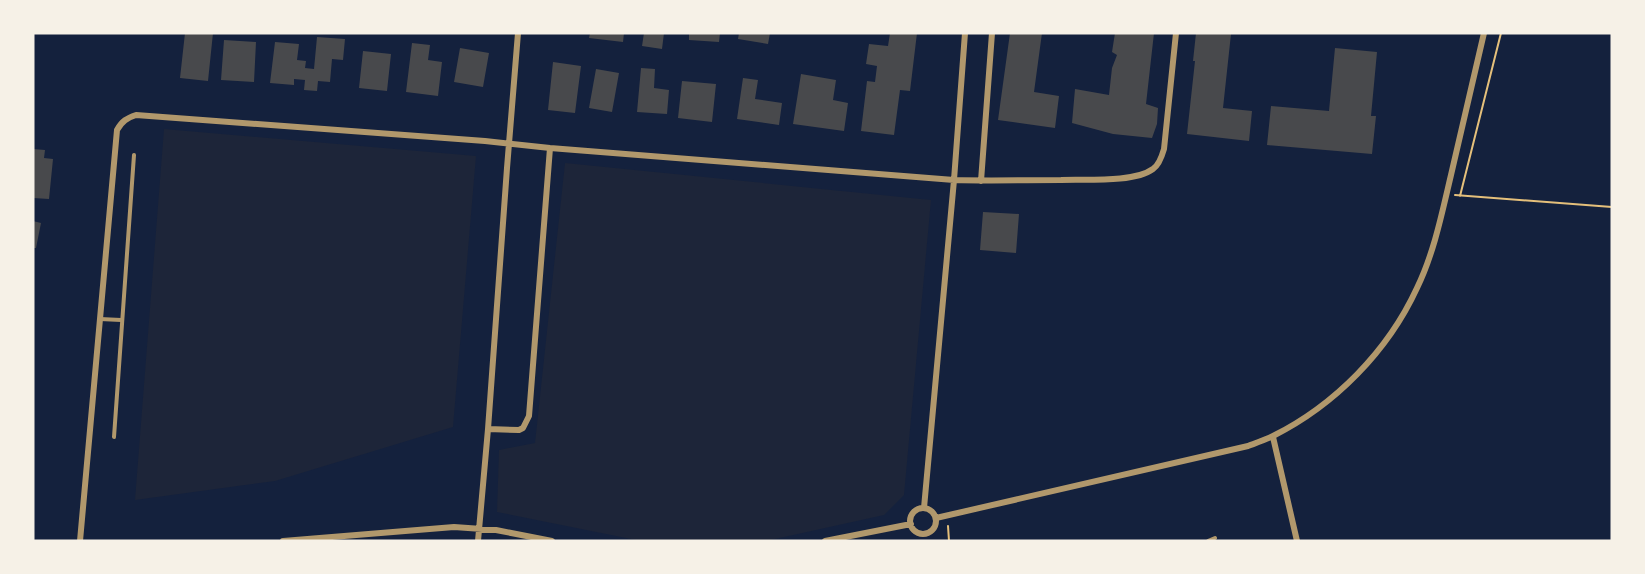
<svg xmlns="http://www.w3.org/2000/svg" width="1645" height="574" font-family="Karla,sans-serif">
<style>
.green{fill:#1d2539}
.building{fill:#48494c}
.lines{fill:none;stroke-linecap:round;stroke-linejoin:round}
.path{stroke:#e5c07b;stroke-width:2}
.service{stroke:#b1986c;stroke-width:4}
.minor{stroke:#b1986c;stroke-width:6}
</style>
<rect width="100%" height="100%" fill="#14213d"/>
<!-- green -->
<path class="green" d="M 164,129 L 476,156 L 453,427 L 275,481 L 135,500 Z
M 565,163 L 931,200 L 904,495 L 884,515 L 766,541 L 641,541 L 497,512 L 499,450 L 535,443 Z"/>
<!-- building -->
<path class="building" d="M 185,33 L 213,33 L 208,81 L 180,78 Z
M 590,33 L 624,33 L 623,42 L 589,38 Z
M 644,33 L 664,33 L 662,49 L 642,46 Z
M 689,33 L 720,33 L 719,42 L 689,40 Z
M 739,33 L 770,33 L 768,44 L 738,39 Z
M 890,33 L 917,33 L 910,91 L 900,90 L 894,135 L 861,131 L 867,81 L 875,82 L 877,66 L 866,64 L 869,44 L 888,46 Z
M 1010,33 L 1042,33 L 1034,92 L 1059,96 L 1055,128 L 998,120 Z
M 1115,33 L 1154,33 L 1146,104 L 1158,108 L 1157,124 L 1152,138 L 1113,134 L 1072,123 L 1075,89 L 1109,95 L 1112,68 L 1117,55 L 1112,52 Z
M 1196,33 L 1231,34 L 1223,108 L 1252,111 L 1249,141 L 1187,134 L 1195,61 L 1193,61 Z
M 317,37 L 345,39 L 343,60 L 332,59 L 330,82 L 318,81 L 317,91 L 304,90 L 305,80 L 294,79 L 294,85 L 270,83 L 275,42 L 299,44 L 297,60 L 306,61 L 305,68 L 314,69 Z
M 224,40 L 256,42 L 254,82 L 221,80 Z
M 412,43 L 430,45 L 428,60 L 442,62 L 438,96 L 406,92 Z
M 460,48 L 489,53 L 483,87 L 454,82 Z
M 1335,48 L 1377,52 L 1371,116 L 1376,116 L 1372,154 L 1267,145 L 1271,106 L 1329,111 Z
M 363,51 L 391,54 L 387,91 L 359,88 Z
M 553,62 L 581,66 L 575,113 L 548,110 Z
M 641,68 L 655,69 L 654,88 L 669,90 L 667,114 L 637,112 Z
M 596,69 L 619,73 L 612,112 L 589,108 Z
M 801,74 L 836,80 L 833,100 L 848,103 L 844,131 L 793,124 Z
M 743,78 L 758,80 L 755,99 L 782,103 L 779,125 L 737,119 Z
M 682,81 L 716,84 L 712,122 L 678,118 Z
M 33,149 L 45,150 L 44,158 L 53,159 L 49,199 L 33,198 Z
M 983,212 L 1019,214 L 1016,253 L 980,250 Z
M 33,221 L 41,223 L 36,248 L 33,248 Z"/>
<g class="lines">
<!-- path -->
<path class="path" d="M 1455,195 L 1612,207
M 1460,196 L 1501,33
M 948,526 L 949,541"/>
<!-- service -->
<path class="service" d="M 100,319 L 121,320
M 114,437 L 134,155
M 1208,541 L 1215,538"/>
<!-- minor -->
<path class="minor" d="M 981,181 L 992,33
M 488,429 L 519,430 L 523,428 L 529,416 L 550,148
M 1273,437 L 1297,541
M 924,508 L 954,180 L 965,33
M910 521a13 13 0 1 1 26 0a13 13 0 1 1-26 0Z
M 936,518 L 1248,446 C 1256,443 1265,440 1273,436 C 1335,405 1388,351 1417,288 C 1434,253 1442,213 1451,175 C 1462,128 1473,80 1484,33
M 80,541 L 117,130 C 122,121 127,118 136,115 L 485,141 L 550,148 L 954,180 C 990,181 1026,180 1061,180 C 1085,179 1134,183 1153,169 C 1159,165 1162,156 1164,149 L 1176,33
M 283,541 L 454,527 L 496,530 L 552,541
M 478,541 L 488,429 L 507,168 L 518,33
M 825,541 L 911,524"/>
</g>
<!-- border -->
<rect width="1645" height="574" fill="none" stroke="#f6f1e7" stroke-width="69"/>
</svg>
